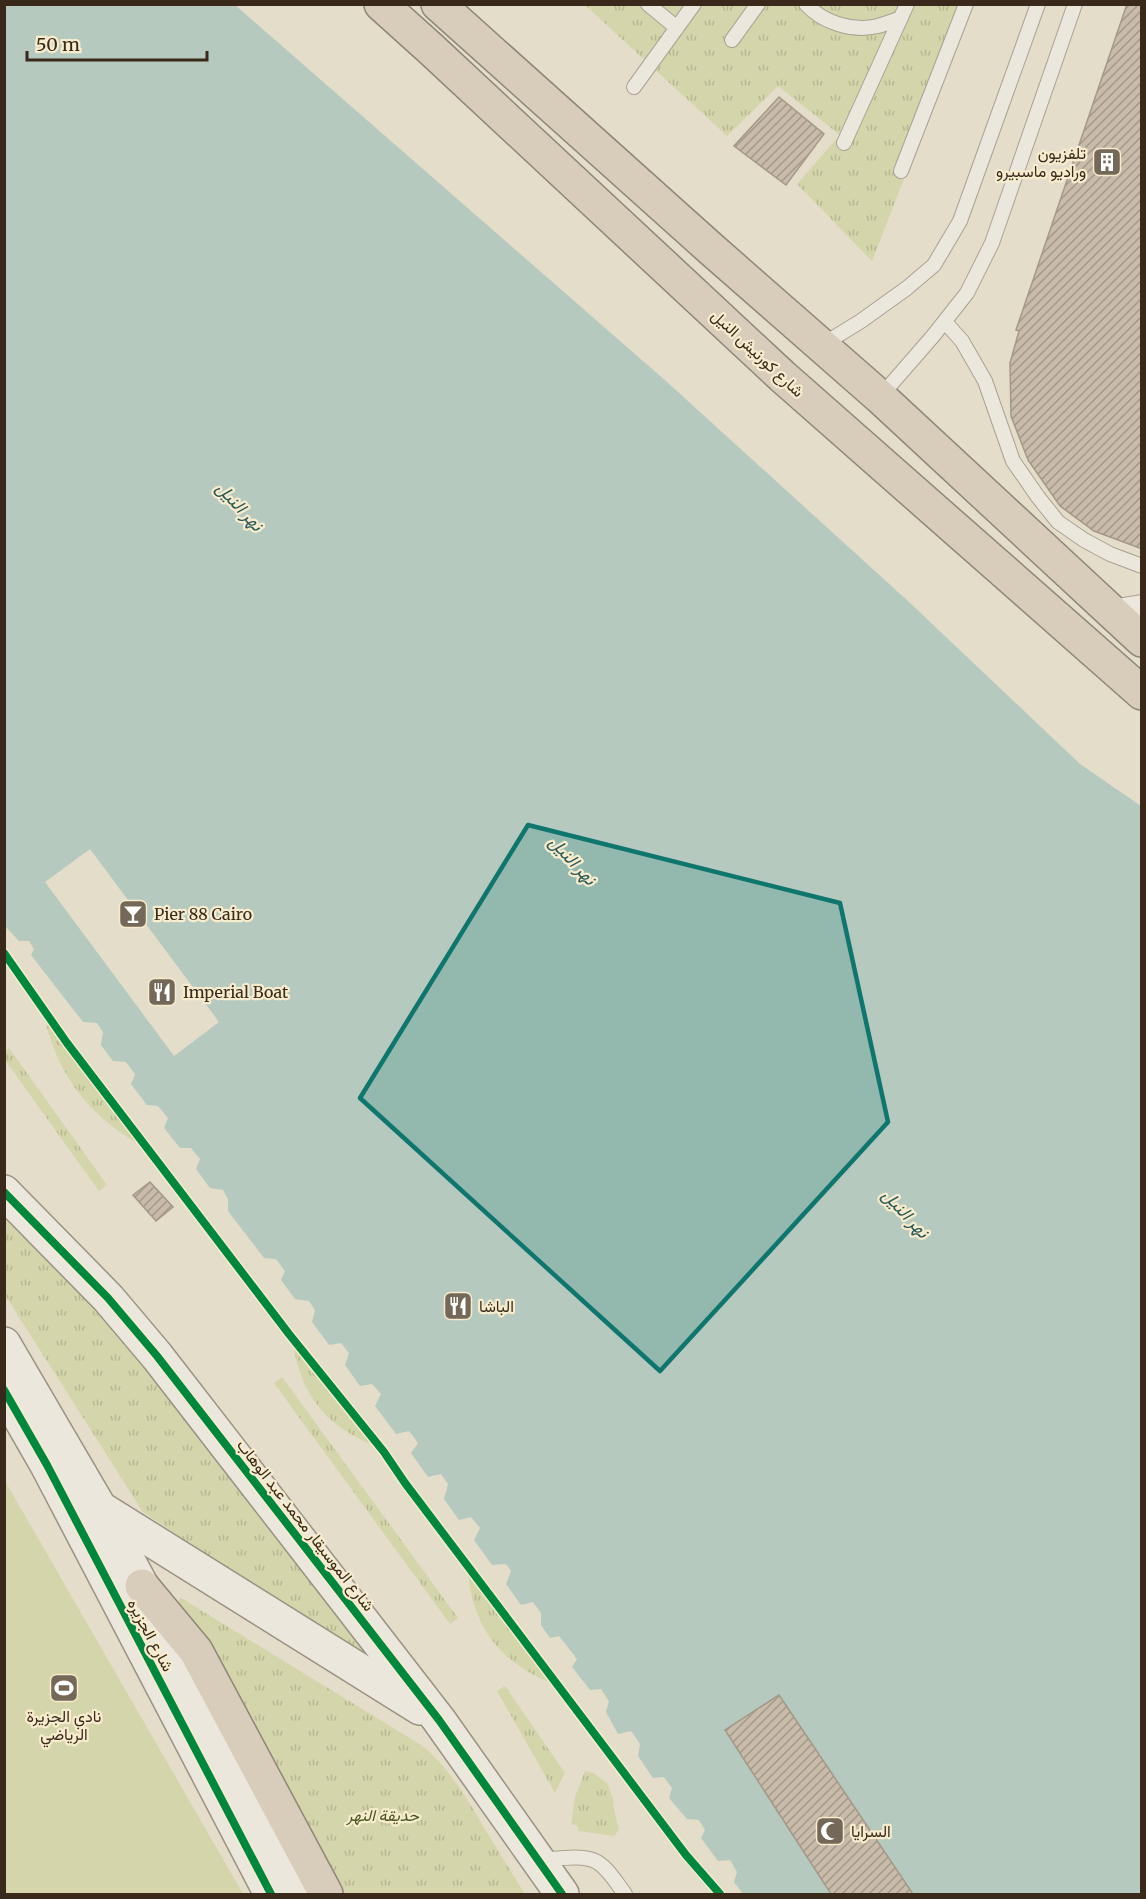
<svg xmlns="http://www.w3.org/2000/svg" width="1146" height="1899" font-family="Merriweather,Vazirmatn,serif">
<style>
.grass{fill:url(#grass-tufts)}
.pitch{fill:#d4d5aa}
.water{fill:#b5c9be}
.pier{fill:#e4ddc9}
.building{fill:url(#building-hatch);stroke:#a49888;stroke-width:1.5}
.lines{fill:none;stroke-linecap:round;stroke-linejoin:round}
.lane-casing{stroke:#a9a193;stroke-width:16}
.street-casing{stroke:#a9a193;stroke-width:28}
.secondary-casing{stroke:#999183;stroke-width:36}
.highway-casing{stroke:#8e8779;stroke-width:36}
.lane{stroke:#ece7dc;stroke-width:14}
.street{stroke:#ece7dc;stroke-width:26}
.secondary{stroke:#ece7dc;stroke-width:33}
.highway{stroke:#d8cdba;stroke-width:33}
.cycleway-casing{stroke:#f7eccd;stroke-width:11}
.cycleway{stroke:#00873e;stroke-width:8}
.marked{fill:#0f766e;fill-opacity:0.2;stroke:#0f766e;stroke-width:4.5;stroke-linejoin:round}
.labels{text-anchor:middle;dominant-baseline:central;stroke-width:4.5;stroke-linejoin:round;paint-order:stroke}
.poi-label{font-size:16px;fill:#38291b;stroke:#f7eccd;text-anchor:start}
.street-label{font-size:16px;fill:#38291b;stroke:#f7eccd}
.park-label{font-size:16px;font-style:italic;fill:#475520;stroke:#f7eccd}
.water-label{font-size:18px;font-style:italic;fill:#295957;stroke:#f7eccd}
</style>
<defs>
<pattern id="grass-tufts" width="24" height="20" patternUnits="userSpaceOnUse" patternTransform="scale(1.5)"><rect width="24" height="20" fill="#d4d5aa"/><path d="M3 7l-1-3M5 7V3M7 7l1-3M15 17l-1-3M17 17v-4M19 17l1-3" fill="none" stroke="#b7b792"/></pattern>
<pattern id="building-hatch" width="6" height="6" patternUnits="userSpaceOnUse" patternTransform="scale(1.5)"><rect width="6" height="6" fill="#c8bbaa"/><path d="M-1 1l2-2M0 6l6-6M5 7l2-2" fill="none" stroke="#a3988a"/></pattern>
</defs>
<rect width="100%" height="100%" fill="#e4ddc9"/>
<!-- grass -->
<path class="grass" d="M 585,5 L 972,5 L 872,261 L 797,184 L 840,135 L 778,86 L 727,136 Z
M 44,1015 L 144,1147 C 90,1117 57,1076 44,1015 Z
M 9,1048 L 107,1185 L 99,1191 L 5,1060 L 5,1051 Z
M 4,1209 L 24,1224 L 244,1484 L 385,1672 L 143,1512 L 5,1295 Z
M 293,1343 L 379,1447 C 328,1429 301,1396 293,1343 Z
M 282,1377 L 458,1618 L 450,1624 L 274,1383 Z
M 468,1569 L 552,1683 C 500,1663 471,1625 468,1569 Z
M 181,1598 L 421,1745 C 448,1766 466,1797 483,1826 C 497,1849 511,1872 525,1894 L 338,1894 L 176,1603 Z
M 505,1686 L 565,1773 L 555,1793 L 497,1691 Z
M 585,1771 L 593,1773 L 607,1783 L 613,1799 L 614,1809 L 619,1830 L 614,1836 L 578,1831 L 578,1826 L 571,1824 L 575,1797 Z"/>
<!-- pitch -->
<path class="pitch" d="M 5,1481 L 243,1894 L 5,1894 Z"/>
<!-- water -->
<path class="water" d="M 4,5 L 235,5 L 667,382 L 909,602 L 1080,764 L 1141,806 L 1141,1894 L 743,1894 L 734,1882 L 737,1872 L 730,1860 L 718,1861 L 701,1838 L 705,1830 L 699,1820 L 687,1819 L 669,1798 L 672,1788 L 664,1777 L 653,1778 L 638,1756 L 640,1744 L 631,1731 L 618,1734 L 606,1712 L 609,1701 L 601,1689 L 590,1690 L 572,1667 L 577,1659 L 559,1636 L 550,1638 L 541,1625 L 541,1613 L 533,1602 L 521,1605 L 506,1584 L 511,1571 L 506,1564 L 492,1565 L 474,1540 L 480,1528 L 471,1517 L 459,1520 L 444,1499 L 448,1484 L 441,1474 L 428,1477 L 411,1453 L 418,1443 L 409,1431 L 396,1434 L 375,1406 L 381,1394 L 372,1384 L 360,1386 L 345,1365 L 349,1353 L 341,1343 L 329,1345 L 312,1322 L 315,1310 L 309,1301 L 295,1299 L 281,1280 L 285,1271 L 276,1259 L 264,1258 L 228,1211 L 228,1199 L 223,1190 L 210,1188 L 196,1169 L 200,1159 L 191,1148 L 180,1148 L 164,1128 L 168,1118 L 158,1106 L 147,1105 L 131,1084 L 135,1074 L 126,1062 L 113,1061 L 101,1045 L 103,1032 L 97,1023 L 83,1022 L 31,955 L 34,949 L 29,941 L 19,941 L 5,926 Z"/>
<!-- pier -->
<path class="pier" d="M 90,849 L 219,1022 L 174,1056 L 45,882 Z"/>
<!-- building -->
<path class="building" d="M 1127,4 L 1142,4 L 1142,549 L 1094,531 L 1060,506 L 1028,460 L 1011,416 L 1010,363 L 1019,331 L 1016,330 Z
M 779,97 L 824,134 L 786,185 L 734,146 Z
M 150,1182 L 173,1207 L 156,1221 L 133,1195 Z
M 779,1695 L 913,1894 L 831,1894 L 725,1730 Z"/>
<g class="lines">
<!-- lane casing -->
<g class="lane-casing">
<path id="lane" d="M 648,4 L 677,28
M 806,4 C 823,23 853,32 878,26 C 885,24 893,21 901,18
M 732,40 L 758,4
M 634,87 L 694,4
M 844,143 L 907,4
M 901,171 L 966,4
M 945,322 L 962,341 L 985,381 L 1013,461 L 1038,497 L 1058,522 L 1084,540 L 1110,554 L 1142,566
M 822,345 L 861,321 L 907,288 L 934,265 L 960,221 L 1038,4
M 880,397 L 933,336 L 967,293 L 992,243 L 1075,4
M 540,1860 C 556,1859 584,1854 597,1862 C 609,1869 617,1884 625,1894"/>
</g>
<!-- street casing -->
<g class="street-casing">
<path id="street" d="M 1111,613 L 1142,608"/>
</g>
<!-- secondary casing -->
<g class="secondary-casing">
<path id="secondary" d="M 4,1192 L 108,1298 L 157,1356 L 439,1720 L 562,1894
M 4,1344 L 100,1508 L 142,1586 L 297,1894
M 4,1390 L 47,1465 L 271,1894
M 100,1508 L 420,1708"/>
</g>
<!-- highway casing -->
<g class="highway-casing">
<path id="highway" d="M 381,4 L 431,49 L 782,376 L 1142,693
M 438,4 L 710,248 L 880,397 L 1142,640
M 142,1586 L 196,1651 L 326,1894"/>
</g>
<!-- lane -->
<use href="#lane" class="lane"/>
<!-- street -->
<use href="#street" class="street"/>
<!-- secondary -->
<use href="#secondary" class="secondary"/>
<!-- highway -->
<use href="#highway" class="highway"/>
<!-- cycleway casing -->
<g class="cycleway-casing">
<path id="cycleway" d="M 4,953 L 67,1043 L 289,1334 L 384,1452 L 405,1483 L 686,1855 L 720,1894
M 4,1192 L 108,1298 L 157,1356 L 439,1720 L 562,1894
M 4,1390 L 47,1465 L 271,1894"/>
</g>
<!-- cycleway -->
<use href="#cycleway" class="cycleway"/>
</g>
<!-- marked area -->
<path class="marked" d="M 528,825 L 840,903 L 888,1122 L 660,1371 L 360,1098 Z"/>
<!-- icons -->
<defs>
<g id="building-square" transform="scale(1.5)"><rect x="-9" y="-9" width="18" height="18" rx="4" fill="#746858" stroke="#f7eccd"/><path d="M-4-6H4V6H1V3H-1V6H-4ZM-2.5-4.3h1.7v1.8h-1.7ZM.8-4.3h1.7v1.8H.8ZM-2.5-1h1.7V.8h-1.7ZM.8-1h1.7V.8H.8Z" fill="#fff"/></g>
<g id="bar-square" transform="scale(1.5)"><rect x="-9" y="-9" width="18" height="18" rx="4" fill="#746858" stroke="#f7eccd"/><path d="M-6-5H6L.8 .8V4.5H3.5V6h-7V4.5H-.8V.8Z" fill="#fff"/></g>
<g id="restaurant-square" transform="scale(1.5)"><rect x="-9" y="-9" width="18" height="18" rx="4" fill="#746858" stroke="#f7eccd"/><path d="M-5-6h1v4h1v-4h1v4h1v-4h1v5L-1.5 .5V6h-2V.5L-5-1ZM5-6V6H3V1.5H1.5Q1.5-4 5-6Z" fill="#fff"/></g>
<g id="stadium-square" transform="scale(1.5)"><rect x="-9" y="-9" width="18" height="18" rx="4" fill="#746858" stroke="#f7eccd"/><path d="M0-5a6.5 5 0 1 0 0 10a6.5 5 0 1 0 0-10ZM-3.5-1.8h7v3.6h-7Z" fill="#fff"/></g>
<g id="mosque-square" transform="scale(1.5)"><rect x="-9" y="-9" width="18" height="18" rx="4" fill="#746858" stroke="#f7eccd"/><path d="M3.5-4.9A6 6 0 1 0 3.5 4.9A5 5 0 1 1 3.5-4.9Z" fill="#fff"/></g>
</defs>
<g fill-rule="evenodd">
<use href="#building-square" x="1107" y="162"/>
<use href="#bar-square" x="133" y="914"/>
<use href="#restaurant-square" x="162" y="992"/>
<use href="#restaurant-square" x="458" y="1306"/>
<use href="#stadium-square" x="64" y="1688"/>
<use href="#mosque-square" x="830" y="1831"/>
</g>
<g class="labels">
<!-- poi labels -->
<g class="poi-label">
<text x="1086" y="153" text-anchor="end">تلفزيون<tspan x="1086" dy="18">وراديو ماسبيرو</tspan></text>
<text x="154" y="914">Pier 88 Cairo</text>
<text x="183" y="992">Imperial Boat</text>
<text x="479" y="1306">الباشا</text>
<text x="64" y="1716" text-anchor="middle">نادي الجزيرة<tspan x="64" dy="18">الرياضي</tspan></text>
<text x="851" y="1831">السرايا</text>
</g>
<!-- street labels -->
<g class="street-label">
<text transform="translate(758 353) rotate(43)">شارع كورنيش النيل</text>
<text transform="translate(306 1525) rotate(52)">شارع الموسيقار محمد عبد الوهاب</text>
<text transform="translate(151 1635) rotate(62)">شارع الجزيره</text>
</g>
<!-- park labels -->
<g class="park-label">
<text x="383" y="1815">حديقة النهر</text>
</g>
<!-- water labels -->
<g class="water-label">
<text transform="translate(240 506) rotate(47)">نهر النيل</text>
<text transform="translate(573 860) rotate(47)">نهر النيل</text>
<text transform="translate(906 1213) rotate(47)">نهر النيل</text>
</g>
</g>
<!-- border -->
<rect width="1146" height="1899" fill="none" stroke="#38291b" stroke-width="12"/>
<!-- scale -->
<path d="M27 51v9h180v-9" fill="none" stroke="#38291b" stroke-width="3"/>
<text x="36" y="51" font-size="18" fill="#38291b" stroke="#f7eccd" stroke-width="4.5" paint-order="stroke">50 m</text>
</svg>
